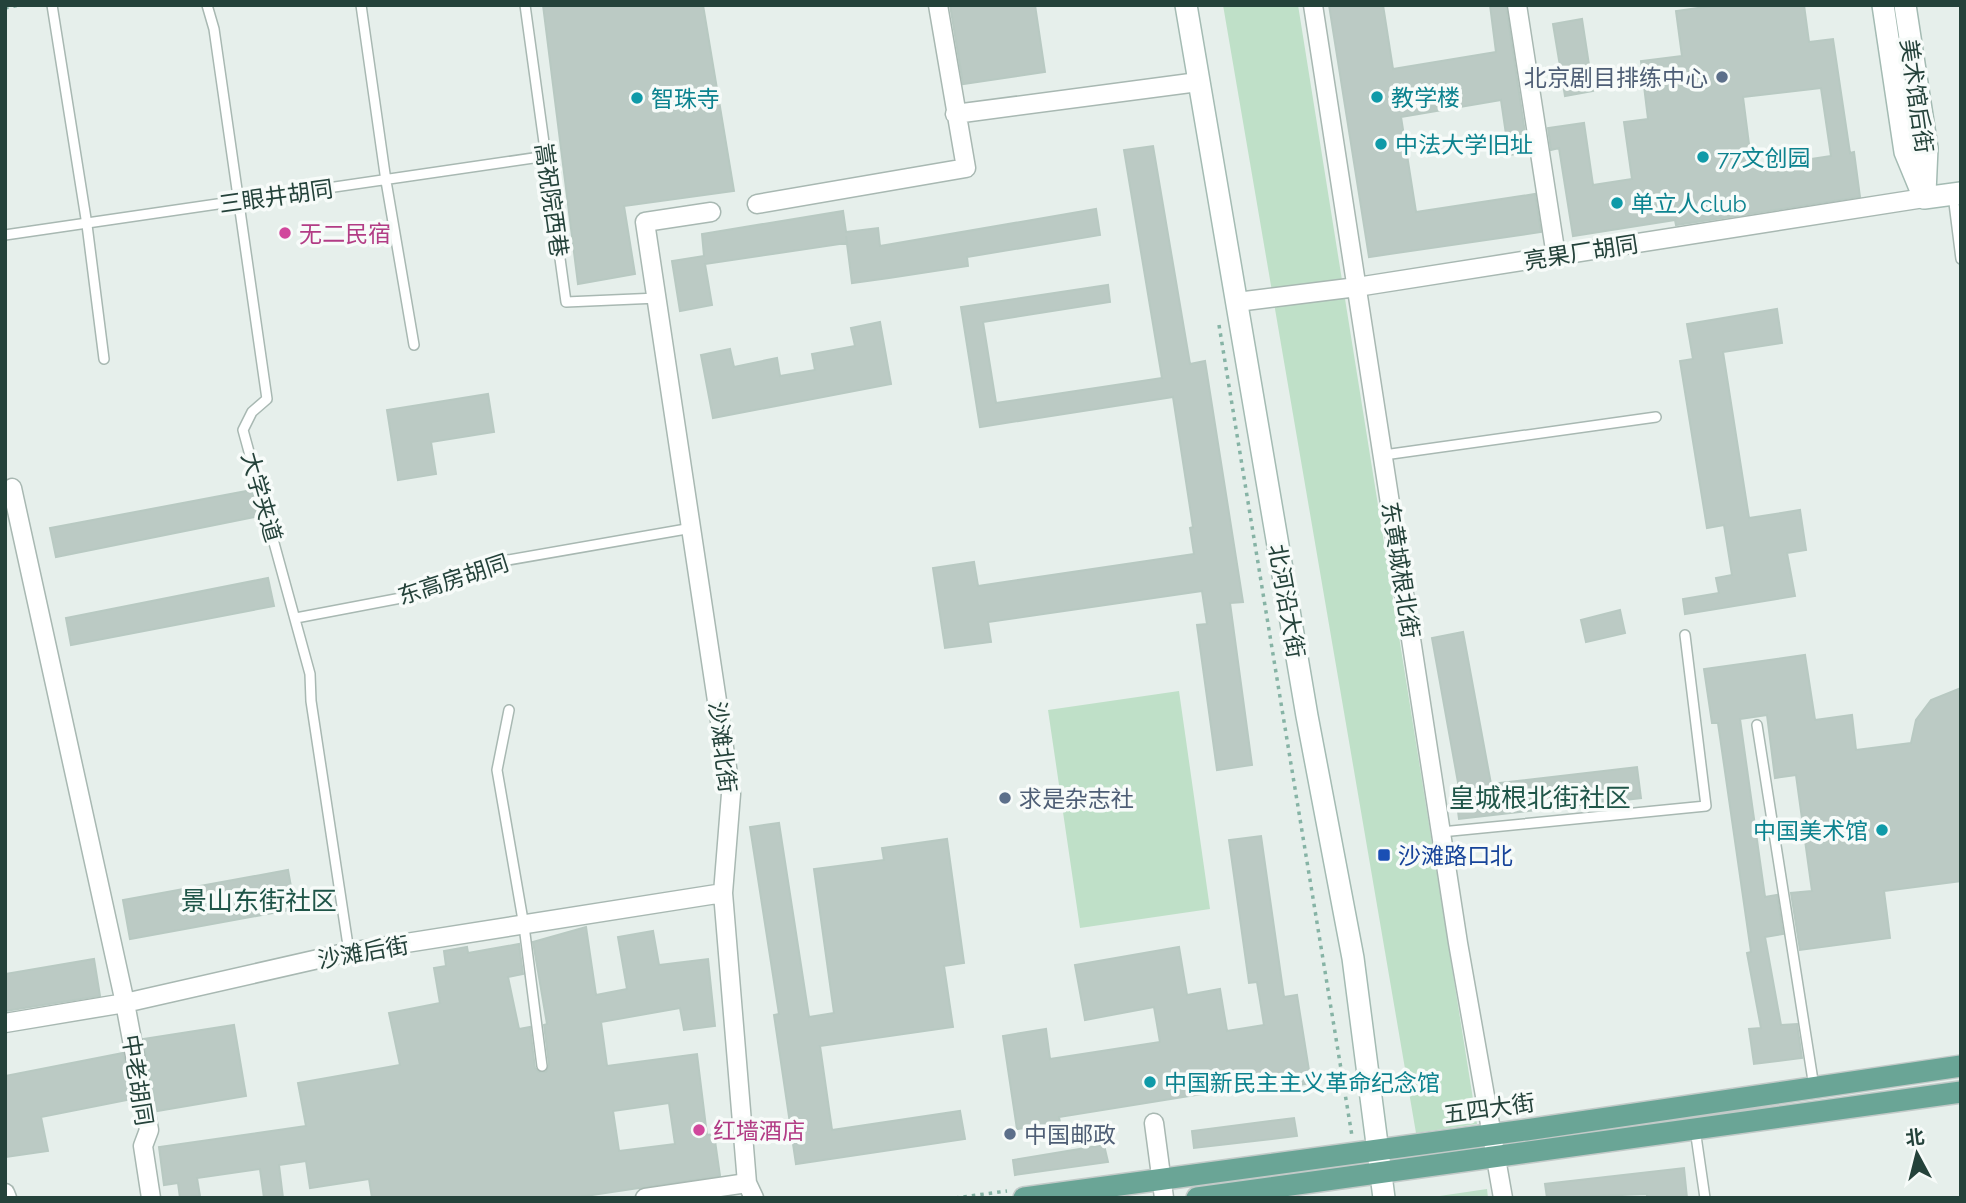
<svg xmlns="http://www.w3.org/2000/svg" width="1966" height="1203" font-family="Raleway,'Noto Sans SC',sans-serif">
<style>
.green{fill:#bfe0c8}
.building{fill:#bbcac4;stroke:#b8c9c2;stroke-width:2;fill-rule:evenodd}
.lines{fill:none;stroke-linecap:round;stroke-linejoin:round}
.lane-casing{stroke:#a8b8b2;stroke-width:12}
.street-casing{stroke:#a8b8b2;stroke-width:21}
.secondary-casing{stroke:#a4bbb3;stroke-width:24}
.primary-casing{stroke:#c2cac8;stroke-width:24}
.path{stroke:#86b3a5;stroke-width:3.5;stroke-dasharray:3.5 5;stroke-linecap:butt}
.lane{stroke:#fff;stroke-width:9}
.street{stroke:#fff;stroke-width:18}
.secondary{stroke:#fff;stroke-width:21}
.primary{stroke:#6aa596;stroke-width:21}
.service-dot{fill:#5c6f8a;stroke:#f7fbf9;stroke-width:2.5}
.culture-dot{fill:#0f9aa8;stroke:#f7fbf9;stroke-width:2.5}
.hotel-dot{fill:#d1479c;stroke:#f7fbf9;stroke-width:2.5}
.transit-dot{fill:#1a4fb4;stroke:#f7fbf9;stroke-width:2.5}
.labels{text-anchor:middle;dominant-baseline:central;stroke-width:7;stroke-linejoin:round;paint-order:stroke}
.service-label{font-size:23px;fill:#4e5e75;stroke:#f7fbf9;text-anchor:start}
.street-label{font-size:23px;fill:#24423a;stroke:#f7fbf9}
.culture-label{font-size:23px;fill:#0d838f;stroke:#f7fbf9;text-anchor:start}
.hotel-label{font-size:23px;fill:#b23c85;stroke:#f7fbf9;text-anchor:start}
.transit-label{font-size:23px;fill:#164399;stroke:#f7fbf9;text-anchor:start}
.quarter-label{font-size:26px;fill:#1f5548;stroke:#f7fbf9}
</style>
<rect width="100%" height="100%" fill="#e6efeb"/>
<!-- green -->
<path class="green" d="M 1223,5 L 1298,5 L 1477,1124 L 1416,1133 Z
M 1179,691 L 1210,909 L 1080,928 L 1048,710 Z
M 1487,1189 L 1488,1198 L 1426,1198 Z"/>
<!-- building -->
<path class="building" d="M 543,5 L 703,5 L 734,191 L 624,206 L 635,274 L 578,284 Z
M 950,5 L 1035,5 L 1045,72 L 963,84 Z
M 1329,5 L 1383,5 L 1393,69 L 1496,52 L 1490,5 L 1506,5 L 1528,153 L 1509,155 L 1501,100 L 1401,117 L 1416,212 L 1535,194 L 1541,232 L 1369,257 Z
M 1719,5 L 1804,5 L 1809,42 L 1833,39 L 1850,153 L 1854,152 L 1860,197 L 1676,225 L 1675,220 L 1573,236 L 1559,148 L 1551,150 L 1548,128 L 1584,123 L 1593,185 L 1632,179 L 1624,122 L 1648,119 L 1641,61 L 1682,56 L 1676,11 ZM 1821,88 L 1831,156 L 1752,168 L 1743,97 Z
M 1582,19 L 1593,91 L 1565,96 L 1553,24 Z
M 1153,146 L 1190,364 L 1205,361 L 1243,602 L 1230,603 L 1252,765 L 1217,770 L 1197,625 L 1207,624 L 1202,591 L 988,622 L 991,642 L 945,648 L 933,568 L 974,562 L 978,586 L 1194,554 L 1190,528 L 1193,527 L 1173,397 L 980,427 L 961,307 L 1108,285 L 1110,302 L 983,322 L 996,403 L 1162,378 L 1124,150 Z
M 1096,209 L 1100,235 L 967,257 L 968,266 L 889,278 L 852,283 L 846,236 L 847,243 L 705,264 L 712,305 L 680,311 L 672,261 L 704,256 L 702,234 L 843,211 L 846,232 L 878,228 L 880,246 Z
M 1777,309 L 1782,343 L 1723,352 L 1749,518 L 1800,510 L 1806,550 L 1787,553 L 1795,596 L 1685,614 L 1683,599 L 1719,593 L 1716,578 L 1732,575 L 1724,525 L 1707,528 L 1680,361 L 1693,359 L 1687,324 Z
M 880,322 L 891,384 L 713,418 L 701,355 L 730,349 L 734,367 L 777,358 L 780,376 L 815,370 L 812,354 L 855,346 L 851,328 Z
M 488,394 L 494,432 L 431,442 L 436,474 L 398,480 L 387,410 Z
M 252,490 L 259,516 L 56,557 L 50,528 Z
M 268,578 L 274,606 L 71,645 L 66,618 Z
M 1620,610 L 1625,633 L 1586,642 L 1581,620 Z
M 1463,632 L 1491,784 L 1637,767 L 1641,798 L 1459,819 L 1455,788 L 1459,788 L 1432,638 Z
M 1805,655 L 1815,720 L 1852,715 L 1856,750 L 1911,743 L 1916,720 L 1931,700 L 1961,688 L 1961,881 L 1884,891 L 1890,938 L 1800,950 L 1791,893 L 1812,891 L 1796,775 L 1775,778 L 1767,715 L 1740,719 L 1765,897 L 1777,895 L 1783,934 L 1765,937 L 1781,1025 L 1797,1024 L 1802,1058 L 1754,1064 L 1749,1029 L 1761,1028 L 1747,953 L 1751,952 L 1718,723 L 1712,723 L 1704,669 Z
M 779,823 L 809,1017 L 834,1013 L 814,869 L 884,860 L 882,848 L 947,839 L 964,963 L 944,966 L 953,1027 L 820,1046 L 832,1130 L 960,1111 L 965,1139 L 796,1164 L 774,1015 L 779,1014 L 750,827 Z
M 1261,836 L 1284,997 L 1297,995 L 1311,1083 L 1271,1090 L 1270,1083 L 1059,1117 L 1060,1123 L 1017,1129 L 1003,1036 L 1046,1029 L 1050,1059 L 1160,1042 L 1154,1007 L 1085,1020 L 1075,965 L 1179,947 L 1187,995 L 1220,989 L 1227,1031 L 1264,1025 L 1257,982 L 1249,983 L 1229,840 Z
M 288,870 L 295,909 L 130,939 L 123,900 Z
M 586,927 L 596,995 L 627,989 L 618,937 L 653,931 L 659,965 L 708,959 L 715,1026 L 684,1030 L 680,1008 L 601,1022 L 607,1066 L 697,1054 L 707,1135 L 714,1134 L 720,1176 L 572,1198 L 372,1198 L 369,1179 L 310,1188 L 306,1161 L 279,1165 L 283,1198 L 264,1198 L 260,1169 L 197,1178 L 200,1196 L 180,1198 L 178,1183 L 164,1185 L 159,1147 L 306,1126 L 298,1083 L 400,1065 L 389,1013 L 440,1003 L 434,968 L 446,966 L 444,951 L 467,947 L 468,953 L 519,944 L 523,974 L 508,977 L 519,1029 L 530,1027 L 535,1068 L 539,1072 L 546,1072 L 549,1065 L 544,1025 L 547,1024 L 533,942 ZM 669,1103 L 675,1144 L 619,1151 L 613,1111 Z
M 94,959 L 100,996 L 5,1011 L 5,974 Z
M 234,1025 L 246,1096 L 157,1111 L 143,1039 Z
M 123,1053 L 132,1099 L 41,1117 L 48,1151 L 5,1157 L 5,1076 Z
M 1294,1118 L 1297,1136 L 1194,1148 L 1192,1131 Z
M 1104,1145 L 1108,1162 L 1015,1175 L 1013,1160 Z
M 1684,1168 L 1687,1198 L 1647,1198 L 1647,1194 L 1547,1198 L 1545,1184 Z"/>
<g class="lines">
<!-- lane casing -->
<g class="lane-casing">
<path id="lane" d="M 52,5 L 87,225 L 104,359
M 207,5 L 214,29 L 267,399 L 252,412 L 243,430 L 310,674 L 311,701 L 349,952
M 361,5 L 386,181 L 414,345
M 525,5 L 566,302 L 658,298
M 1953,195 L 1961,259
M 5,235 L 547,156
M 1384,455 L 1656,417
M 296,618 L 422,594 L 491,563 L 692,528
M 509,710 L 497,770 L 524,926 L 542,1066
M 1757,725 L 1814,1087
M 1441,832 L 1706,806 L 1685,635
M 1695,1129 L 1705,1198"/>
</g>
<!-- street casing -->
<g class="street-casing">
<path id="street" d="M 1313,5 L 1458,943 L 1503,1198
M 1517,5 L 1556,256
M 955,114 L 1198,82
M 757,204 L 966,168 L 938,5
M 711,212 L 645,222 L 731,794 L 723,893 L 747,1183 L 754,1198
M 1237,302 L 1357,287 L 1924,198
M 12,488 L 125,1003 L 149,1130 L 143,1146 L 151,1198
M 5,1023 L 125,1003 L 349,952 L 723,893
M 1154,1123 L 1164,1198
M 5,1193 L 7,1198
M 645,1198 L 747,1183"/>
</g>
<!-- secondary casing -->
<g class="secondary-casing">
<path id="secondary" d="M 1186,5 L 1307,716 L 1353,958 L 1384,1198
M 1883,5 L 1905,152 L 1924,198
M 1905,5 L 1927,148 L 1925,193
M 1924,198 L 1961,193"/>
</g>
<!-- primary casing -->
<g class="primary-casing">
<path id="primary" d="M 1024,1198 L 1526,1130 L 1961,1066
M 1197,1198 L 1961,1092"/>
</g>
<!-- path -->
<path class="path" d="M 5,8 L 20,5
M 1219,325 L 1352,1136
M 955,1198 L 1007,1191"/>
<!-- lane -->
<use href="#lane" class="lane"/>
<!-- street -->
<use href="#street" class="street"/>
<!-- secondary -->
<use href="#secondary" class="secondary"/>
<!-- primary -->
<use href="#primary" class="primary"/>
</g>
<!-- markers -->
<g class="service-dot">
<circle cx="1722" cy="77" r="7"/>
<circle cx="1005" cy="798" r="7"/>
<circle cx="1010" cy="1134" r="7"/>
</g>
<g class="culture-dot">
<circle cx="1377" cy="97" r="7"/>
<circle cx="637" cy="98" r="7"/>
<circle cx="1381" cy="144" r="7"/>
<circle cx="1703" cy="157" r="7"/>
<circle cx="1617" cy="203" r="7"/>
<circle cx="1882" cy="830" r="7"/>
<circle cx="1150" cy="1082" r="7"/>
</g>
<g class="hotel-dot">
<circle cx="285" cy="233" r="7"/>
<circle cx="699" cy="1130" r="7"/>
</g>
<rect class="transit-dot" x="1377" y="848" width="14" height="14" rx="3.5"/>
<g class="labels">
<!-- service labels -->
<g class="service-label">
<text x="1708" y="77" text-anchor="end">北京剧目排练中心</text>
<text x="1019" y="798">求是杂志社</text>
<text x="1024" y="1134">中国邮政</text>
</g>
<!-- street labels -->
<g class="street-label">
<text transform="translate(1917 96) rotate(82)">美术馆后街</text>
<text transform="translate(276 196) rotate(-8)">三眼井胡同</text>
<text transform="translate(552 200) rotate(82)">嵩祝院西巷</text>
<text transform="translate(1581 252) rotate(-9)">亮果厂胡同</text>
<text transform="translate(262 497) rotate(74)">大学夹道</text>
<text transform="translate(1401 570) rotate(81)">东黄城根北街</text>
<text transform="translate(453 579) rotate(-18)">东高房胡同</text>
<text transform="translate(1287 601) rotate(80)">北河沿大街</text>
<text transform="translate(723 747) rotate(83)">沙滩北街</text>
<text transform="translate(363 952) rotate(-10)">沙滩后街</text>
<text transform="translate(138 1080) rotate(81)">中老胡同</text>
<text transform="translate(1489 1108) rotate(-8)">五四大街</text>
</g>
<!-- culture labels -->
<g class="culture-label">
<text x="1391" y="97">教学楼</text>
<text x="651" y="98">智珠寺</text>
<text x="1395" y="144">中法大学旧址</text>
<text x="1717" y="157">77文创园</text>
<text x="1631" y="203">单立人club</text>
<text x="1868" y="830" text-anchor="end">中国美术馆</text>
<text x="1164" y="1082">中国新民主主义革命纪念馆</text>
</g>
<!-- hotel labels -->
<g class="hotel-label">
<text x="299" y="233">无二民宿</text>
<text x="713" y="1130">红墙酒店</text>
</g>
<!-- transit labels -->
<g class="transit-label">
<text x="1398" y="855">沙滩路口北</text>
</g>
<!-- quarter labels -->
<g class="quarter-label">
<text x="1540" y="798">皇城根北街社区</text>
<text x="259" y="901">景山东街社区</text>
</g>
</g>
<!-- border -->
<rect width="1966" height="1203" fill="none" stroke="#24423a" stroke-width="14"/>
<!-- north arrow -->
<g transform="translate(1917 1154) rotate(353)" stroke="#f7fbf9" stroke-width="5" paint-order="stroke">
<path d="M0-5L12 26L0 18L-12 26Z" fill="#24423a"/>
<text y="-10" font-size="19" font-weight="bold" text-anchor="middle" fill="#24423a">北</text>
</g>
</svg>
